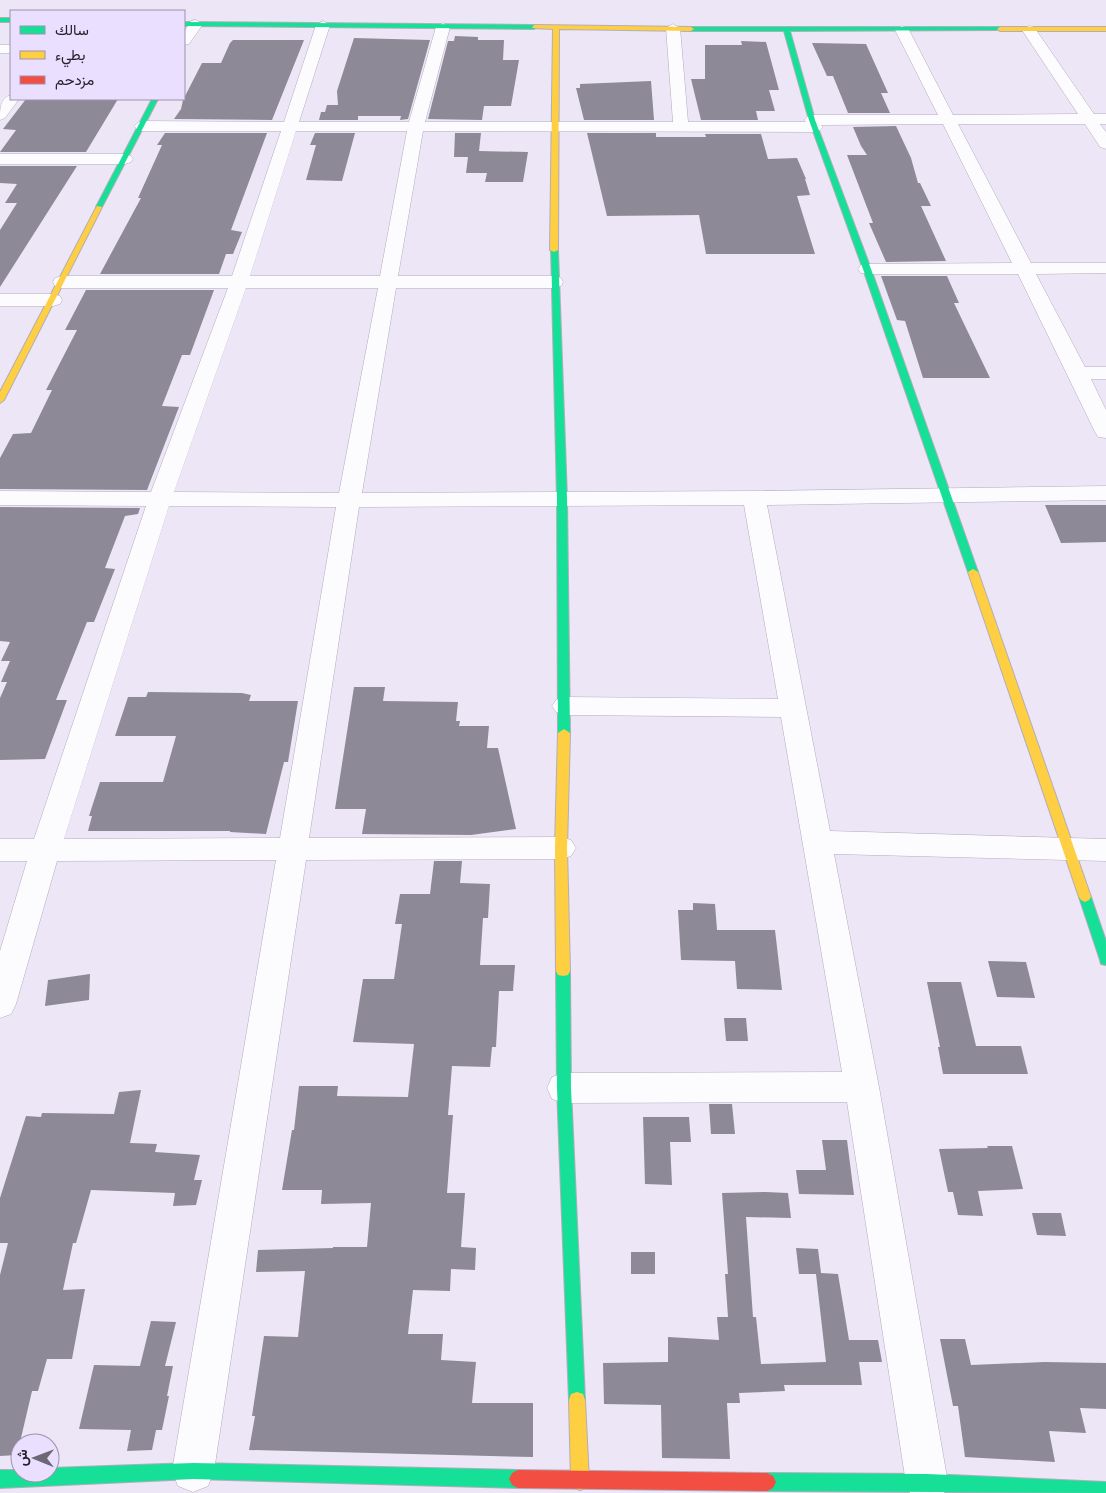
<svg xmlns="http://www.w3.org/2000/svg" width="1106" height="1493" font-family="Commissioner,Vazirmatn,sans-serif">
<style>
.building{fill:#8e8996}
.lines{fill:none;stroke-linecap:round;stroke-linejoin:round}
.street-casing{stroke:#b2adba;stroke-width:1}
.fast-casing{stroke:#b2adba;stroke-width:2}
.slow-casing{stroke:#b2adba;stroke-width:2}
.jam-casing{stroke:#b2adba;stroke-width:2}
.street{fill:#fcfbfe;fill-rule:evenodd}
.fast{fill:#16e098;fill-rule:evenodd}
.slow{fill:#ffcf43;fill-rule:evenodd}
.jam{fill:#f24e42;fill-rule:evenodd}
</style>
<rect width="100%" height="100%" fill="#ece6f7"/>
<!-- building -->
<path class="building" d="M 455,36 L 478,37 L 478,40 L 504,40 L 503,60 L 519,60 L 511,106 L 484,106 L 482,120 L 428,119 L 448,41 L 454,41 Z
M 354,38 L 430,40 L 408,119 L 400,120 L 401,116 L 358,116 L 358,120 L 319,120 L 321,112 L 325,112 L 327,105 L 338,105 L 337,91 Z
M 233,40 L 304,40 L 272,120 L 174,119 L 181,109 L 183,100 L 202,63 L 221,63 L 230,43 Z
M 741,41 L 766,42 L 779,90 L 769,90 L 775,111 L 756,111 L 758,120 L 701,120 L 691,79 L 705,79 L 705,45 L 742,45 Z
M 812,43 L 866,44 L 888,93 L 881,93 L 890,113 L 848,113 L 833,76 L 827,76 Z
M 651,81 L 654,120 L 584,120 L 576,88 L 580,88 L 580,84 Z
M 26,99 L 118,99 L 86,152 L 0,152 L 16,130 L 3,129 Z
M 896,126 L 911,158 L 918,183 L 920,183 L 931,206 L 921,206 L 946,261 L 886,262 L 869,223 L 873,223 L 847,155 L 867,155 L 861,146 L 853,127 Z
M 165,133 L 267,133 L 231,230 L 242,232 L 233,254 L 226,254 L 219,274 L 100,274 L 141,198 L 138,198 L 162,145 L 157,145 Z
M 315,133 L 355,133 L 342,181 L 306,180 L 316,145 L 310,145 Z
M 455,133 L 481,133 L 479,151 L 528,152 L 523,182 L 485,182 L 487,173 L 466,173 L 468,157 L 454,157 Z
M 587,133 L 656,133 L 656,137 L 706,137 L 705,134 L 761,134 L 768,159 L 797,158 L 806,179 L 805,179 L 810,195 L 797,196 L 815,254 L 706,254 L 699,215 L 607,216 Z
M 0,166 L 77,166 L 0,287 L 0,230 L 17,203 L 5,203 L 17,184 L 0,183 Z
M 881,276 L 947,276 L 959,303 L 954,303 L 990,378 L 923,378 L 905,321 L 897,320 Z
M 86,290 L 214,290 L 190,355 L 182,355 L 162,406 L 179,407 L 147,490 L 0,489 L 0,458 L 13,434 L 31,433 L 52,390 L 46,390 L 77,330 L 65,330 Z
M 1045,505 L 1106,505 L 1106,542 L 1061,543 Z
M 0,507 L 140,508 L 138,514 L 125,516 L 105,568 L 115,569 L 94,622 L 87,622 L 56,700 L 67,700 L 45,759 L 0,760 L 0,698 L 7,682 L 1,682 L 10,661 L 1,661 L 10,642 L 0,641 Z
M 354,687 L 385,687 L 383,701 L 458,702 L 456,721 L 460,721 L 459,726 L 489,726 L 487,748 L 498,748 L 516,829 L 471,835 L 362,834 L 366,809 L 335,809 Z
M 148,692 L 242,693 L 251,695 L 249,701 L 298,701 L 288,762 L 284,762 L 266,834 L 230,832 L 230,831 L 88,831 L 92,816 L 89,816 L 100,782 L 163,782 L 176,736 L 115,736 L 128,697 L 146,697 Z
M 434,861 L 462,861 L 460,883 L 490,884 L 488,918 L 483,918 L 480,965 L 515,965 L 513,991 L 499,991 L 496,1047 L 492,1047 L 490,1067 L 452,1066 L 448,1115 L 453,1115 L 447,1193 L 465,1193 L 461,1247 L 476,1248 L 475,1270 L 451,1269 L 450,1291 L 413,1290 L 408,1334 L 443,1334 L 441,1360 L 476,1362 L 472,1403 L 533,1403 L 533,1457 L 249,1450 L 255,1416 L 252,1416 L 264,1336 L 298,1337 L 305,1271 L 256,1272 L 258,1250 L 333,1248 L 333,1247 L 367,1247 L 371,1203 L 321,1204 L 322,1190 L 282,1190 L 292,1130 L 294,1130 L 299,1086 L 338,1086 L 337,1096 L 408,1097 L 414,1044 L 353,1042 L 363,979 L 394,979 L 402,924 L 395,924 L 400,894 L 430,894 Z
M 693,903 L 715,904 L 717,930 L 775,930 L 782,990 L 737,989 L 735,961 L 681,960 L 678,910 L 693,910 Z
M 988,961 L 1026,962 L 1035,998 L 997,997 Z
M 90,974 L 89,1000 L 45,1006 L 48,980 Z
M 927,982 L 961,982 L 976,1046 L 1021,1046 L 1028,1074 L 943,1074 L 938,1047 L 940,1047 Z
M 724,1018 L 746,1018 L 748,1041 L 726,1041 Z
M 141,1090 L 130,1143 L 157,1144 L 155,1152 L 200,1155 L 194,1180 L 202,1180 L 196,1205 L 173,1206 L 175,1193 L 91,1190 L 76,1243 L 73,1243 L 63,1290 L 85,1289 L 72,1359 L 47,1359 L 38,1391 L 32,1391 L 17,1455 L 0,1456 L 0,1275 L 8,1243 L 0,1243 L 0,1198 L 26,1116 L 41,1117 L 42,1113 L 114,1114 L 119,1092 Z
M 709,1104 L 732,1104 L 735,1134 L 711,1134 Z
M 643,1117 L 689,1117 L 691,1142 L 670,1142 L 672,1185 L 645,1184 Z
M 822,1140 L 847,1140 L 854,1195 L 799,1194 L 796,1170 L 826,1170 Z
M 987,1146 L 1012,1146 L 1023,1189 L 978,1191 L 983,1216 L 958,1215 L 953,1192 L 948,1192 L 939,1149 L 988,1148 Z
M 766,1192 L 788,1193 L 791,1218 L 746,1217 L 753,1317 L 756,1317 L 761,1364 L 826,1362 L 816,1274 L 799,1274 L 796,1248 L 818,1249 L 821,1273 L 838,1274 L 849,1340 L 878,1340 L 882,1362 L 859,1362 L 862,1385 L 784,1385 L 785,1391 L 739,1393 L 740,1403 L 727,1403 L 730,1459 L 662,1458 L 661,1405 L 604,1404 L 603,1363 L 668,1362 L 668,1337 L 719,1340 L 717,1317 L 728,1317 L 725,1274 L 728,1274 L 722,1193 Z
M 1032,1213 L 1061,1213 L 1066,1236 L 1037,1235 Z
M 631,1252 L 655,1252 L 655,1274 L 631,1274 Z
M 151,1321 L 176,1322 L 165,1366 L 173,1366 L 167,1396 L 169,1396 L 162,1430 L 156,1430 L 152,1450 L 127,1451 L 131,1430 L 79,1429 L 94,1365 L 140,1366 Z
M 940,1339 L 965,1339 L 971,1365 L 1044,1362 L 1106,1363 L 1106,1409 L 1080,1408 L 1086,1433 L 1049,1431 L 1055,1462 L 965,1457 L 958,1406 L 953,1406 Z"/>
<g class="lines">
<!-- street casing -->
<g class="street-casing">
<path id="street" d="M 196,20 L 203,24 L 189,44 L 184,45 L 184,32 L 191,21 Z
M 323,21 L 330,25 L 299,122 L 409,122 L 436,27 L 443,23 L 450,27 L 425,122 L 673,122 L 666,28 L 673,24 L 680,28 L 688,122 L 806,122 L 804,120 L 807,117 L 812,115 L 938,115 L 895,30 L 902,26 L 909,30 L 953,115 L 1078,114 L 1022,30 L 1029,26 L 1034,27 L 1094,114 L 1106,114 L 1106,124 L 1100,124 L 1106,132 L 1106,149 L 1100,147 L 1085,124 L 958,124 L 1031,263 L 1106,263 L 1106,273 L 1036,274 L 1085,367 L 1106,367 L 1106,379 L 1091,379 L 1106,410 L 1106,438 L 1098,437 L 1095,432 L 1018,274 L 867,274 L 861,273 L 858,269 L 861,265 L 867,264 L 1012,263 L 943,124 L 821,125 L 823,127 L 820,130 L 815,132 L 423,131 L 398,276 L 554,276 L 561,278 L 563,282 L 561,286 L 554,288 L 396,288 L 362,493 L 754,491 L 1106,486 L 1106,500 L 767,505 L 830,831 L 1106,839 L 1106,861 L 834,854 L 879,1087 L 948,1483 L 944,1493 L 910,1493 L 906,1483 L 847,1102 L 564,1103 L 552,1099 L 547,1088 L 552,1077 L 564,1073 L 842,1072 L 781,717 L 565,715 L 556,712 L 552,706 L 556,700 L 565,697 L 778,699 L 744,505 L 359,507 L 309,838 L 561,837 L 571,840 L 576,848 L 571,856 L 561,859 L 306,860 L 214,1471 L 208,1486 L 193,1492 L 178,1486 L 172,1471 L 276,860 L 57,861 L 16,1004 L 11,1014 L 0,1018 L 0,951 L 27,861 L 0,861 L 0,839 L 34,839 L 146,506 L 0,505 L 0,491 L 151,492 L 228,288 L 62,288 L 55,286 L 53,282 L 55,278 L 62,276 L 232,276 L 281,131 L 142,131 L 137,129 L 134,126 L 137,123 L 142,121 L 284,122 L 316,25 ZM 296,131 L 407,131 L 380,276 L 250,276 ZM 246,288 L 378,288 L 339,493 L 174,492 ZM 169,506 L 336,507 L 280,838 L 64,839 Z
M 0,45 L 11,45 L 11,53 L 0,53 Z
M 11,95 L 11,99 L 19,99 L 5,118 L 0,120 C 0,109 0,98 11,95 Z
M 0,154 L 125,154 L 131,156 L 133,159 L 131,162 L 125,164 L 0,164 Z
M 0,294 L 53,294 L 60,296 L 62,300 L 60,304 L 53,306 L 0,306 Z"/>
</g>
<!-- fast casing -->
<g class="fast-casing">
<path id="fast" d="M 0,18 L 11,18 L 11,22 L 0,22 Z
M 184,22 L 534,25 L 537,27 L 534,29 L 184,26 Z
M 1000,27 L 1002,30 L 790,31 L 815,120 L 871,269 L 978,572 L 973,575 L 968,572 L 863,269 L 809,120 L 784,31 L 691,31 L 688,29 L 691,27 Z
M 152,99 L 158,99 L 102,207 L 97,208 L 96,207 Z
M 551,248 L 558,250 L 567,498 L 570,733 L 564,737 L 558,733 L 557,498 Z
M 1085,892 L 1089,894 L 1091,897 L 1106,941 L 1106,965 L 1101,964 L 1100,960 L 1079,897 L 1081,894 Z
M 563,966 L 568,967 L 570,971 L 571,1088 L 585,1400 L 583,1406 L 577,1408 L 571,1406 L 569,1400 L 557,1088 L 556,971 L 558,967 Z
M 193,1463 L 518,1470 L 524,1473 L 527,1479 L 524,1485 L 518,1488 L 193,1479 L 0,1488 L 0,1470 L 20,1470 L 20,1473 L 50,1473 L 50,1468 Z
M 767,1473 L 927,1474 L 1106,1482 L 1106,1493 L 767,1491 L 761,1488 L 758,1482 L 761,1476 Z"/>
</g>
<!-- slow casing -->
<g class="slow-casing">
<path id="slow" d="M 534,25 L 691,27 L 694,29 L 691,31 L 559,29 L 558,250 L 554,252 L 550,250 L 553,29 L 532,28 Z
M 1106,27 L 1106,31 L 1000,31 L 997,29 L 1000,27 Z
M 97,206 L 102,207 L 4,400 L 0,403 L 0,392 Z
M 973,569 L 978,572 L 1091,897 L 1089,900 L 1085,902 L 1081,900 L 1079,897 L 968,572 Z
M 564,729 L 570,733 L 567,848 L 570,971 L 568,975 L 563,976 L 558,975 L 556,971 L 555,848 L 558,733 Z
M 577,1392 L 583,1394 L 585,1400 L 589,1481 L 586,1487 L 580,1490 L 574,1487 L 571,1481 L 569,1400 L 571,1394 Z"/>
</g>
<!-- jam casing -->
<g class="jam-casing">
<path id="jam" d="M 518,1470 L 767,1473 L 773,1476 L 776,1482 L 773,1488 L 767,1491 L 518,1488 L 512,1485 L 509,1479 L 512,1473 Z"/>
</g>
<!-- street -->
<use href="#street" class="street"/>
<!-- fast -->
<use href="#fast" class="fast"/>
<!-- slow -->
<use href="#slow" class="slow"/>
<!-- jam -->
<use href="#jam" class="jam"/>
</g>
<!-- legend -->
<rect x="10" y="10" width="175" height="90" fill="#eadffe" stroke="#9c93aa"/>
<rect x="20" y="26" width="25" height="8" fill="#16e098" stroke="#9c93aa"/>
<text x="55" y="35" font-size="15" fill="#26222d">سالك</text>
<rect x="20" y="51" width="25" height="8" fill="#ffcf43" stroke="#9c93aa"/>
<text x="55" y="60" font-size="15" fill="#26222d">بطيء</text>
<rect x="20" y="76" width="25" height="8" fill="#f24e42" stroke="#9c93aa"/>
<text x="55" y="85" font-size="15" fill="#26222d">مزدحم</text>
<!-- north arrow -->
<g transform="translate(35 1458) rotate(271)"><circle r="24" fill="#eadffe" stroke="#9c93aa"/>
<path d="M0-4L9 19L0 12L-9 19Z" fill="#6b6774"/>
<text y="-8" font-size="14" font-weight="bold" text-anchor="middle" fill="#26222d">ش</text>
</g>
</svg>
